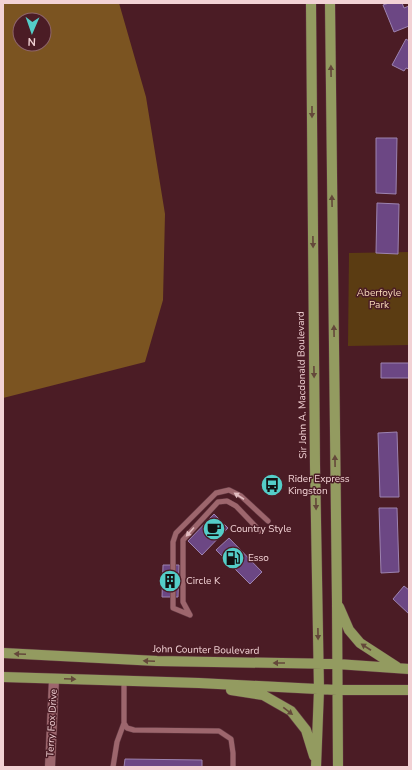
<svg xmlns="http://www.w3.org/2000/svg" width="412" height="770" font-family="'Nunito Sans',sans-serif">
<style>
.green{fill:#5b3c12}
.forest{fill:#7b5421;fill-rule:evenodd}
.building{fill:#6c4784;stroke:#9d83b0}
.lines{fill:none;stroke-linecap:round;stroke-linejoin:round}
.service-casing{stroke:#623942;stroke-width:6}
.minor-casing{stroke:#623942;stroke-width:11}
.primary-casing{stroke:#623942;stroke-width:11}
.service{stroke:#9d666d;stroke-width:5}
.minor{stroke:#9d666d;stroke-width:10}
.primary{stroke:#939b60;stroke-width:10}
.oneway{fill:#64483a}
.oneway2{fill:#e1bcc0}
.labels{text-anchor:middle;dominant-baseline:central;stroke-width:3;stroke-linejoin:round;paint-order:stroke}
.park-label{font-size:10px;fill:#f8dbba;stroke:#4b1c25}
.street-label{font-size:10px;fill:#f2d2d5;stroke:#4b1c25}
.poi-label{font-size:10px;fill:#f2d2d5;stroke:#4b1c25;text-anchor:start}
</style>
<rect width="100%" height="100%" fill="#4b1c25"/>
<!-- green -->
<path class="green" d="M 409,252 L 409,345 L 348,346 L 349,253 Z"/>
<!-- forest -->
<path class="forest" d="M 3,3 L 119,3 L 146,97 L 165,214 L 163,300 L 145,362 L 3,398 ZM 20,20 L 44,20 L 44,44 L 20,44 Z"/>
<!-- building -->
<path class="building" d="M 389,3 L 402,3 L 404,8 L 409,6 L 409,26 L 394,32 L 383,5 Z
M 406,39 L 409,41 L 409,69 L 406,68 L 404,71 L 392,65 Z
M 376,138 L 397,138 L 396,194 L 376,193 Z
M 377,203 L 399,204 L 398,254 L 376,253 Z
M 381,363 L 409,363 L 409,378 L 381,378 Z
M 397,432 L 399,497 L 380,497 L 378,433 Z
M 379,508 L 397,508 L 399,572 L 381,573 Z
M 214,514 L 228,528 L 202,555 L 188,541 Z
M 229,538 L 262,572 L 250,584 L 216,550 Z
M 163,565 L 179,565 L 178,597 L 162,597 Z
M 404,586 L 409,590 L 409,614 L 393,599 Z
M 125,759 L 202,760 L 202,767 L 124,767 Z"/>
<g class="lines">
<!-- service casing -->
<g class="service-casing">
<path id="service" d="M 190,615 L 173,608 L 173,542 L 176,533 L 216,493 L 229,490 L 241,496 L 268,521
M 190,615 L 183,602 L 183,540 L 218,502 L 227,501 L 236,506 L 260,531
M 124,681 L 124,723 L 127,728 L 134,730 L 219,731 L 231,739 L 233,753 L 233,767
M 113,767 L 117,742 L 124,723"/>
</g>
<!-- minor casing -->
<g class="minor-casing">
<path id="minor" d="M 50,767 L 54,679"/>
</g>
<!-- primary casing -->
<g class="primary-casing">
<path id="primary" d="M 311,3 L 315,465 L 319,690 L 316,767
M 330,3 L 337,602 L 338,767
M 339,607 L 349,630 L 360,643 L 397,667
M 3,653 L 157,661 L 337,664 L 409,669
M 3,677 L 199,683 L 337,690 L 409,690
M 231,690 L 263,695 L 291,711 L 306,730 L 314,756"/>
</g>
<!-- service -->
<use href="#service" class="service"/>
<!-- minor -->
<use href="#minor" class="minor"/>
<!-- primary -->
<use href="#primary" class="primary"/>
</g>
<!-- one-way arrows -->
<defs><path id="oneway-solid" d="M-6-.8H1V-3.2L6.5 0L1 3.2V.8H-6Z"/></defs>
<g class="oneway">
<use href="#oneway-solid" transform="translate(331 71) rotate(-91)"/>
<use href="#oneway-solid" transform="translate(312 112) rotate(90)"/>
<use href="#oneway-solid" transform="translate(332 201) rotate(-91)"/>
<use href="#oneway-solid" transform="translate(313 242) rotate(89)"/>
<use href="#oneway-solid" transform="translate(334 331) rotate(-91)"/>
<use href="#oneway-solid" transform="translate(314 372) rotate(89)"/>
<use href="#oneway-solid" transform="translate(335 461) rotate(-91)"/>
<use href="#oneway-solid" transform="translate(316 504) rotate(89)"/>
<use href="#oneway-solid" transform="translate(318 634) rotate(89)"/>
<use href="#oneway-solid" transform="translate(366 647) rotate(-147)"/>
<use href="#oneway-solid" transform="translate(20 654) rotate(-177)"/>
<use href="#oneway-solid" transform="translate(149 661) rotate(-177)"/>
<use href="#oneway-solid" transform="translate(279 663) rotate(-180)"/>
<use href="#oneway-solid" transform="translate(70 679) rotate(2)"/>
<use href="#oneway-solid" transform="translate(288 711) rotate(38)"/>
</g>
<g class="oneway2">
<use href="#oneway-solid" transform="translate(239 496) rotate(-147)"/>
<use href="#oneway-solid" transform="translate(190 532) rotate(132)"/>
</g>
<!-- icons -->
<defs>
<g id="bus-disc" transform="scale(1.15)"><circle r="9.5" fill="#54cdc8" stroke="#4b1c25"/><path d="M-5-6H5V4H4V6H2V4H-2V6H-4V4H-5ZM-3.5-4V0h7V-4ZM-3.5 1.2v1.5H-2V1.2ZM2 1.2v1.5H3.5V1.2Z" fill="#111"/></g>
<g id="cafe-disc" transform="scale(1.15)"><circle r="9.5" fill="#54cdc8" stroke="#4b1c25"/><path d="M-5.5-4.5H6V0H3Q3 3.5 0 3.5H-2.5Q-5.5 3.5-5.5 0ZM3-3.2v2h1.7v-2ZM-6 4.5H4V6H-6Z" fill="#111"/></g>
<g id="fuel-disc" transform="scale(1.15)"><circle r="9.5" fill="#54cdc8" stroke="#4b1c25"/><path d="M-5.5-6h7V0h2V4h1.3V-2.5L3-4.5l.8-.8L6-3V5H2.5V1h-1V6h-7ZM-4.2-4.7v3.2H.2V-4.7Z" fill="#111"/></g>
<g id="building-disc" transform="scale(1.15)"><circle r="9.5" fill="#54cdc8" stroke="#4b1c25"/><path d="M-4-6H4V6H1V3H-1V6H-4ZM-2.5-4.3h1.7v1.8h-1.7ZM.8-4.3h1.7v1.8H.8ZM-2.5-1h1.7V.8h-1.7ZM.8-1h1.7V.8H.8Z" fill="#111"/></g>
</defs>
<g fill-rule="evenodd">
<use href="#bus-disc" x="272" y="485"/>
<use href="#cafe-disc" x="214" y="529"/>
<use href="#fuel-disc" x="233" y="558"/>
<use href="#building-disc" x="170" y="581"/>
</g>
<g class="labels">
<!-- park labels -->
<g class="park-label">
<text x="379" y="293">Aberfoyle<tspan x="379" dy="12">Park</tspan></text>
</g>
<!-- street labels -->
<g class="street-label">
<text transform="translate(302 385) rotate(-91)">Sir John A. Macdonald Boulevard</text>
<text transform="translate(206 650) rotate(1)">John Counter Boulevard</text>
<text transform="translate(52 723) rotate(-87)">Terry Fox Drive</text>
</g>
<!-- poi labels -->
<g class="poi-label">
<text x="288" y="479">Rider Express<tspan x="288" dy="12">Kingston</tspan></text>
<text x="230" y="529">Country Style</text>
<text x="248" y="558">Esso</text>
<text x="186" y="581">Circle K</text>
</g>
</g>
<!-- border -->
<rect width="412" height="770" fill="none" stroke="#f2d2d5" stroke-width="8"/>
<!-- north arrow -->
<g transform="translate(32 32) rotate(182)"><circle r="19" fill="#4b1c25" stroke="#8e656b"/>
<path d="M0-3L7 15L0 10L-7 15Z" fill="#54cdc8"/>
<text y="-6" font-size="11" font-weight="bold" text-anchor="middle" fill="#f2d2d5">N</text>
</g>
</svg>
